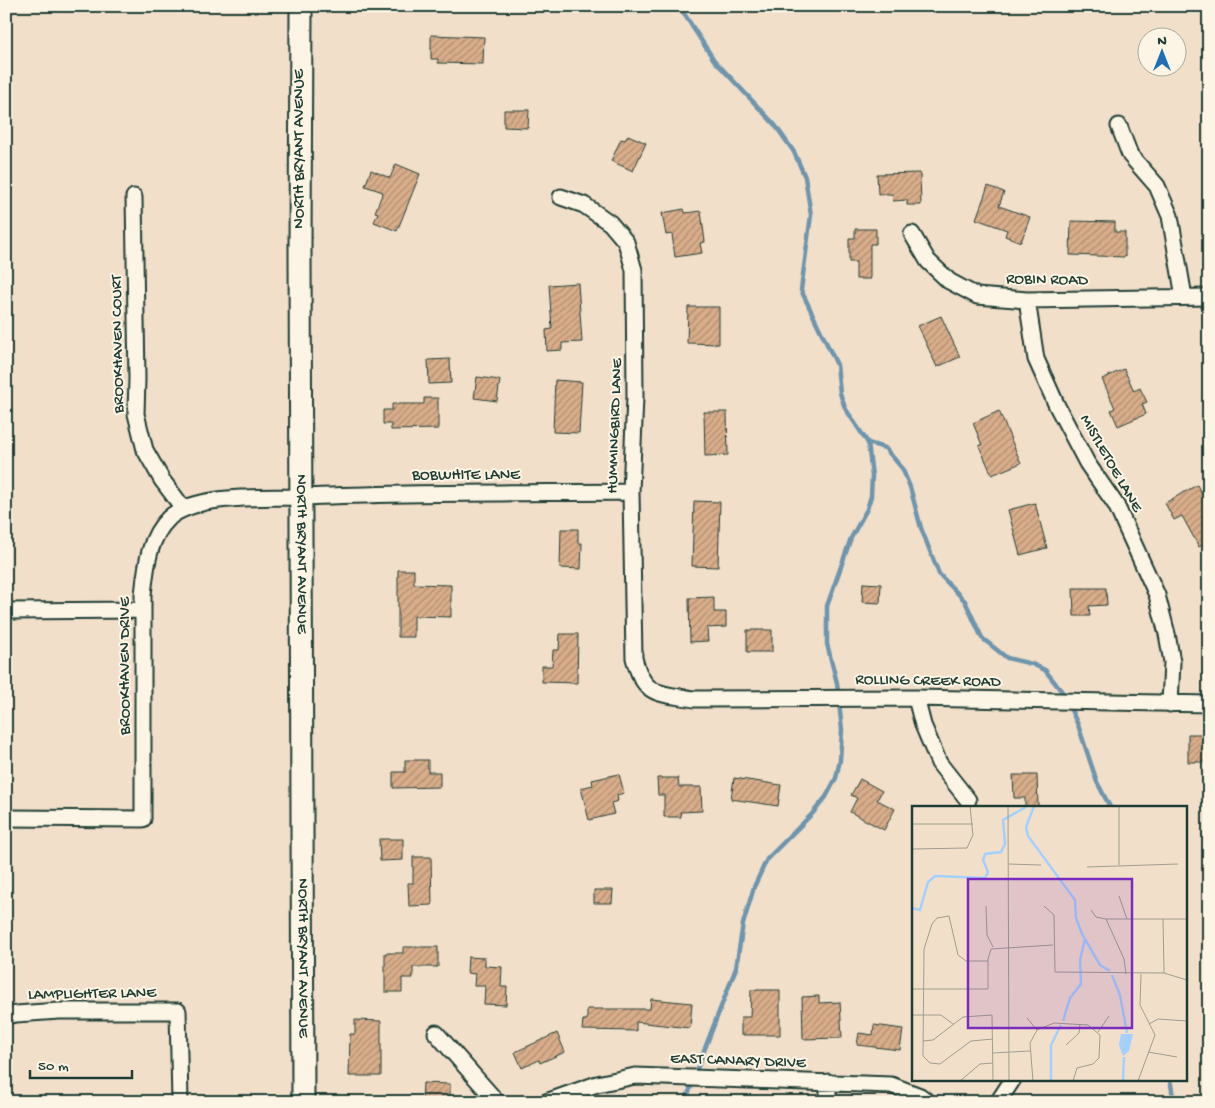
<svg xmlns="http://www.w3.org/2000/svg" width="1215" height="1108" font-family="'Gochi Hand',sans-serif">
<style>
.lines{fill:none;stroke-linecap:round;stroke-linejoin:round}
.stream{stroke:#6e95ad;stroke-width:4.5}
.building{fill:url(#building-hatch);stroke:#1f3d34}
.street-casing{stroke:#1f3d34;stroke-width:19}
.secondary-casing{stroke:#1f3d34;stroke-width:25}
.street{stroke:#fcf5e5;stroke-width:15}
.secondary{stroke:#fcf5e5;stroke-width:21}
.labels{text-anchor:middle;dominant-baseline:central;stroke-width:4;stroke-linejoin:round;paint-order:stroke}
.street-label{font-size:16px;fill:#1f3d34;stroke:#fcf5e5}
.inset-river{fill:none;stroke:#a3d0fe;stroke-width:2.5}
.inset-road{fill:none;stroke:#9e9e8e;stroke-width:1}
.view{fill:#7b2cbf;fill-opacity:0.15;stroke:#7b2cbf;stroke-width:2.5}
.inset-edge{fill:none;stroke:#1f3d34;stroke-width:2.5}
</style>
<defs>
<pattern id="building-hatch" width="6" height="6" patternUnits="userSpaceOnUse" patternTransform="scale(1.25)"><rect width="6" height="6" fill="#d9ad8a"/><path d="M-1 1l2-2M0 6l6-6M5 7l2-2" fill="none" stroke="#af8e72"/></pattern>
</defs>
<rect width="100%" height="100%" fill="#f2dfca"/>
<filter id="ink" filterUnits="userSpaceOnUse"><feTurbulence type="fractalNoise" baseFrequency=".02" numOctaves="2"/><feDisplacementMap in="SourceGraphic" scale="10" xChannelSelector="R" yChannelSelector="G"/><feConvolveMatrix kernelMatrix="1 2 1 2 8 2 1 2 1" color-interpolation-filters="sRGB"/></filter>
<g filter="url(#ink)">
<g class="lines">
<!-- stream -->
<path class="stream" d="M 679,6 L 714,60 L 775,125 L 794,152 L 805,177 L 811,215 L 801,290 L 837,365 L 840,393 L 845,408 L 868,443 L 872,476 L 871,496 L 867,509 L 851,538 L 827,606 L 827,644 L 837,683 L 842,730 L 840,760 L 836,778 L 826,797 L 812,814 L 767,859 L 754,887 L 743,924 L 736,968 L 695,1074
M 868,443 L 885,448 L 902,468 L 910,487 L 921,528 L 939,574 L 965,601 L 982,638 L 1007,658 L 1032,664 L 1045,670 L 1063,693 L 1078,725 L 1097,782 L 1110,807
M 1170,1079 L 1174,1102
M 685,1102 L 693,1082"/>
</g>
<!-- building -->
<path class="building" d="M 431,35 L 484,37 L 483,64 L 438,63 L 438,59 L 431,59 Z
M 504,110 L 529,110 L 528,128 L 504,127 Z
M 628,135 L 646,143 L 633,171 L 611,161 L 621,139 L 625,140 Z
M 396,164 L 420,174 L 397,231 L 374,222 L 378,213 L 375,212 L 383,192 L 365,186 L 371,170 L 390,178 Z
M 920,173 L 921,205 L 907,205 L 907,200 L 893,201 L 892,194 L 878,194 L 877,174 Z
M 988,186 L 1004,192 L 999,206 L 1030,217 L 1021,242 L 1005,236 L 1007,230 L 976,219 Z
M 684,209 L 685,213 L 701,211 L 705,242 L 700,243 L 702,253 L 675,257 L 672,234 L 666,235 L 662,213 Z
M 1071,221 L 1115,222 L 1115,232 L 1125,232 L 1125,257 L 1070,255 Z
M 855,229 L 876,229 L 876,244 L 870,244 L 870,279 L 856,279 L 856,262 L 849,262 L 849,238 L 855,238 Z
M 578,283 L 582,342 L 562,343 L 562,350 L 547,351 L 546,330 L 552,329 L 549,285 Z
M 688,307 L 719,307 L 719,344 L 687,343 Z
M 941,316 L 960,357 L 937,367 L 918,326 Z
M 450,359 L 451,383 L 429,384 L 428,360 Z
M 1124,369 L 1134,391 L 1140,388 L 1147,402 L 1142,404 L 1146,414 L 1118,426 L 1111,410 L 1115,408 L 1102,379 Z
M 477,377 L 500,380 L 497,401 L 474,398 Z
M 555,380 L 582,382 L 579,433 L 553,432 Z
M 424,398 L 438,398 L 438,429 L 391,430 L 391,424 L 383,424 L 383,410 L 392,410 L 392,404 L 424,404 Z
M 999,411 L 1021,463 L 992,475 L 979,446 L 982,445 L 973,423 Z
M 704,412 L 727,412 L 728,455 L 705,456 Z
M 1197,485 L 1209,507 L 1209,541 L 1199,547 L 1182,516 L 1174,520 L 1165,503 Z
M 694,501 L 720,502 L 718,567 L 692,566 Z
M 1035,503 L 1047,548 L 1020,555 L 1008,510 Z
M 561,529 L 578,529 L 578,543 L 582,543 L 581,569 L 560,568 Z
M 398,570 L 414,570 L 414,584 L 451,585 L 451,617 L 414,616 L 414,637 L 398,637 Z
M 863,583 L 881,584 L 880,603 L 862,602 Z
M 1073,588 L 1106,588 L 1107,605 L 1089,606 L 1090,616 L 1074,616 Z
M 714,597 L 714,612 L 726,612 L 726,627 L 707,628 L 708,641 L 690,642 L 689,598 Z
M 747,630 L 772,630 L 772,652 L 747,652 Z
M 560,634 L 578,634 L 577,683 L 542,682 L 542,666 L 552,666 L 553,650 L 559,650 Z
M 1188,734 L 1204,734 L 1204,738 L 1209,738 L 1209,762 L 1188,762 Z
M 405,760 L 428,760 L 428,772 L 440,772 L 440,787 L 393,788 L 393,772 L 405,772 Z
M 619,774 L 624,793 L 617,795 L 618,801 L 611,803 L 614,814 L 589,820 L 581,788 L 593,785 L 592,780 Z
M 1013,775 L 1037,775 L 1038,807 L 1025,807 L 1025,798 L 1014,798 Z
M 657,778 L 678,778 L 679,787 L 701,787 L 702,811 L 680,812 L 681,817 L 664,817 L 664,795 L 658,795 Z
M 734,778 L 781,785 L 778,806 L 731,799 Z
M 860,779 L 882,791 L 877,800 L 895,809 L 884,830 L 850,812 L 857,798 L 851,795 Z
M 379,839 L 403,839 L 403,860 L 380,861 Z
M 413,857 L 431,857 L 432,905 L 409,906 L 408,883 L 413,883 Z
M 594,890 L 613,890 L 612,903 L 594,903 Z
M 403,947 L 438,947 L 438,967 L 413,967 L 413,978 L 402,978 L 402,992 L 385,992 L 385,953 L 403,953 Z
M 468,957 L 485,958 L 485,966 L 502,967 L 501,987 L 507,987 L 506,1005 L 484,1004 L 485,986 L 474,986 L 475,974 L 467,973 Z
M 751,990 L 780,990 L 780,1035 L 741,1035 L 741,1017 L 750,1017 Z
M 819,996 L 819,1003 L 840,1002 L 842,1038 L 803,1039 L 802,997 Z
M 651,999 L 692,1003 L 690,1028 L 636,1022 L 636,1031 L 582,1030 L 583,1020 L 587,1020 L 587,1009 L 650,1009 Z
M 355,1020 L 381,1021 L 381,1076 L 349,1076 L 350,1034 L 355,1034 Z
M 874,1025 L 903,1029 L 900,1050 L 857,1045 L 859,1033 L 873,1035 Z
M 557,1033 L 565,1052 L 540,1063 L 539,1060 L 522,1068 L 515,1052 Z
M 423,1083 L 450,1084 L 450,1102 L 422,1102 Z"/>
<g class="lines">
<!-- street casing -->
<g class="street-casing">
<path id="street" d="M 1119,126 L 1130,155 L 1157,186 L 1170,216 L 1184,297
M 134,197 L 137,379 L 136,414 L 145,450 L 162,480 L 183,508
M 561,197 L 584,205 L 610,223 L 626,242 L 634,270 L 635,397 L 631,492 L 634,658 C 644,697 658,693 694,699 L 916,698 L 1209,704
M 912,234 L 928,261 L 949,281 L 977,296 L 1027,300 L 1209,297
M 1027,300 L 1036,359 L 1057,406 L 1087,463 L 1116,505 L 1157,595 L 1167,634 L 1172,662 L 1170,704
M 6,611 L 143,610
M 916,698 L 923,725 L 939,763 L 968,800
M 6,818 L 143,819 L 143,595 C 146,568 148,538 169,518 C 178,509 193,505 206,502 C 237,496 270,498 301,497 C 411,492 521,493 631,492
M 6,1016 L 16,1014 L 59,1011 L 178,1011 L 180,1102
M 436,1033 L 497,1102
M 828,1082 L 828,1102
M 546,1102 L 597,1084 L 635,1076 L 891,1085 L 920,1096 L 928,1102
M 998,1102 L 1013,1079"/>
</g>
<!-- secondary casing -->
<g class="secondary-casing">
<g id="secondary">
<path id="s1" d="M 301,6 L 300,251 L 303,1102"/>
</g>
</g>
<!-- street -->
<use href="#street" class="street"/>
<!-- secondary -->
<use href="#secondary" class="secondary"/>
</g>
</g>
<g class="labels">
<!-- street labels -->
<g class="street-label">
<text transform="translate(300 149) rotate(-90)">NORTH BRYANT AVENUE</text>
<text transform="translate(1047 281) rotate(1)">ROBIN ROAD</text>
<text transform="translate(119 344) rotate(-91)">BROOKHAVEN COURT</text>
<text transform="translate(616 426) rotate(-88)">HUMMINGBIRD LANE</text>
<text transform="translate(1110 464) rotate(60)">MISTLETOE LANE</text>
<text x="466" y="476">BOBWHITE LANE</text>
<text stroke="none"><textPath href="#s1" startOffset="548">NORTH BRYANT AVENUE</textPath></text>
<text transform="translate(126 666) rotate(-90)">BROOKHAVEN DRIVE</text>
<text transform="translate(928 682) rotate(1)">ROLLING CREEK ROAD</text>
<text stroke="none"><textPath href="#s1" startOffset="952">NORTH BRYANT AVENUE</textPath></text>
<text transform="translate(92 995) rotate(-1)">LAMPLIGHTER LANE</text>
<text transform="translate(738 1062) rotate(2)">EAST CANARY DRIVE</text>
</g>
</g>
<!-- overview -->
<g transform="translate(912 806)">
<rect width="275" height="275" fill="#f2dfca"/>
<path d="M 209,228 L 221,228 L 217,245 L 211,250 L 207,239 Z" fill="#a3d0fe"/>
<path class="inset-river" d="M 122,0 L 114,21 L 116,30 L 163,94 L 164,112 L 170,128 L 188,159 L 198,165M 0,102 L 8,104 L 16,76 L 23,70 L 73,72 L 76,66 L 71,54 L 73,48 L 89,46 L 93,38 L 91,14 L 114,1M 200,169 L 208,189 L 215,227M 151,215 L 158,192 L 169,178 L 168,154 L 173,133M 139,275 L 139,239 L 149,219M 211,275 L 212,251"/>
<path class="inset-road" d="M 96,0 L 97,275M 207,0 L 207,59M 0,18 L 61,18M 0,43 L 55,42 L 61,29 L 58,0M 97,58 L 129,59M 175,61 L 266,58M 207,90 L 215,113M 74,100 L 75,129 L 81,141M 132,100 L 142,109 L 143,166 L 252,167 L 275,174M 179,104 L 184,111 L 194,113 L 275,113M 37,110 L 25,112 L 20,118 L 12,143 L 11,250 L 18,257 L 28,258 L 59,235 L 81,233M 37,110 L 46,149 L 54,155 L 76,155M 194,113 L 212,153 L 214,168M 251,113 L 252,167M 0,183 L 76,183 L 76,153 L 79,143 L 141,139M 0,209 L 29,209 L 41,218M 115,212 L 125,224M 237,218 L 246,213 L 275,215M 186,226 L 197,210M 11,235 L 21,234 L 51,211 L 80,209 L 81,275M 154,239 L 167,227 L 168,218M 236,246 L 265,251M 81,247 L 118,245M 48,275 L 68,258 L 81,257M 121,275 L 118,237 L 125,224 L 142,217 L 176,219 L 188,229 L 187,252 L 181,258 L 165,262 L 161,275M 226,275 L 243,229 L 228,199 L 229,168"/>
<path class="view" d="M 56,73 L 220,73 L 220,222 L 56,222 Z"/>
<rect width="275" height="275" class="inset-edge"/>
</g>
<!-- margin -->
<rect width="1215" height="1108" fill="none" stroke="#fcf5e5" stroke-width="25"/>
<rect x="12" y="12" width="1190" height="1083" fill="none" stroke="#1f3d34" stroke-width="2" filter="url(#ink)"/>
<!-- north arrow -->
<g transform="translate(1162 52)"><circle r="24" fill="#fcf5e5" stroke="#a4ab9e"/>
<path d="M0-4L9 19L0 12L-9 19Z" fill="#1f6fb2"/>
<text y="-8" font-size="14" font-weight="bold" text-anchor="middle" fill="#1f3d34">N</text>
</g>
<!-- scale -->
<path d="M30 1070v8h102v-8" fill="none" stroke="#1f3d34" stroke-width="2.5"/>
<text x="38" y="1070" font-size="15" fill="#1f3d34" stroke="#fcf5e5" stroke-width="4" paint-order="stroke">50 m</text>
</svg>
